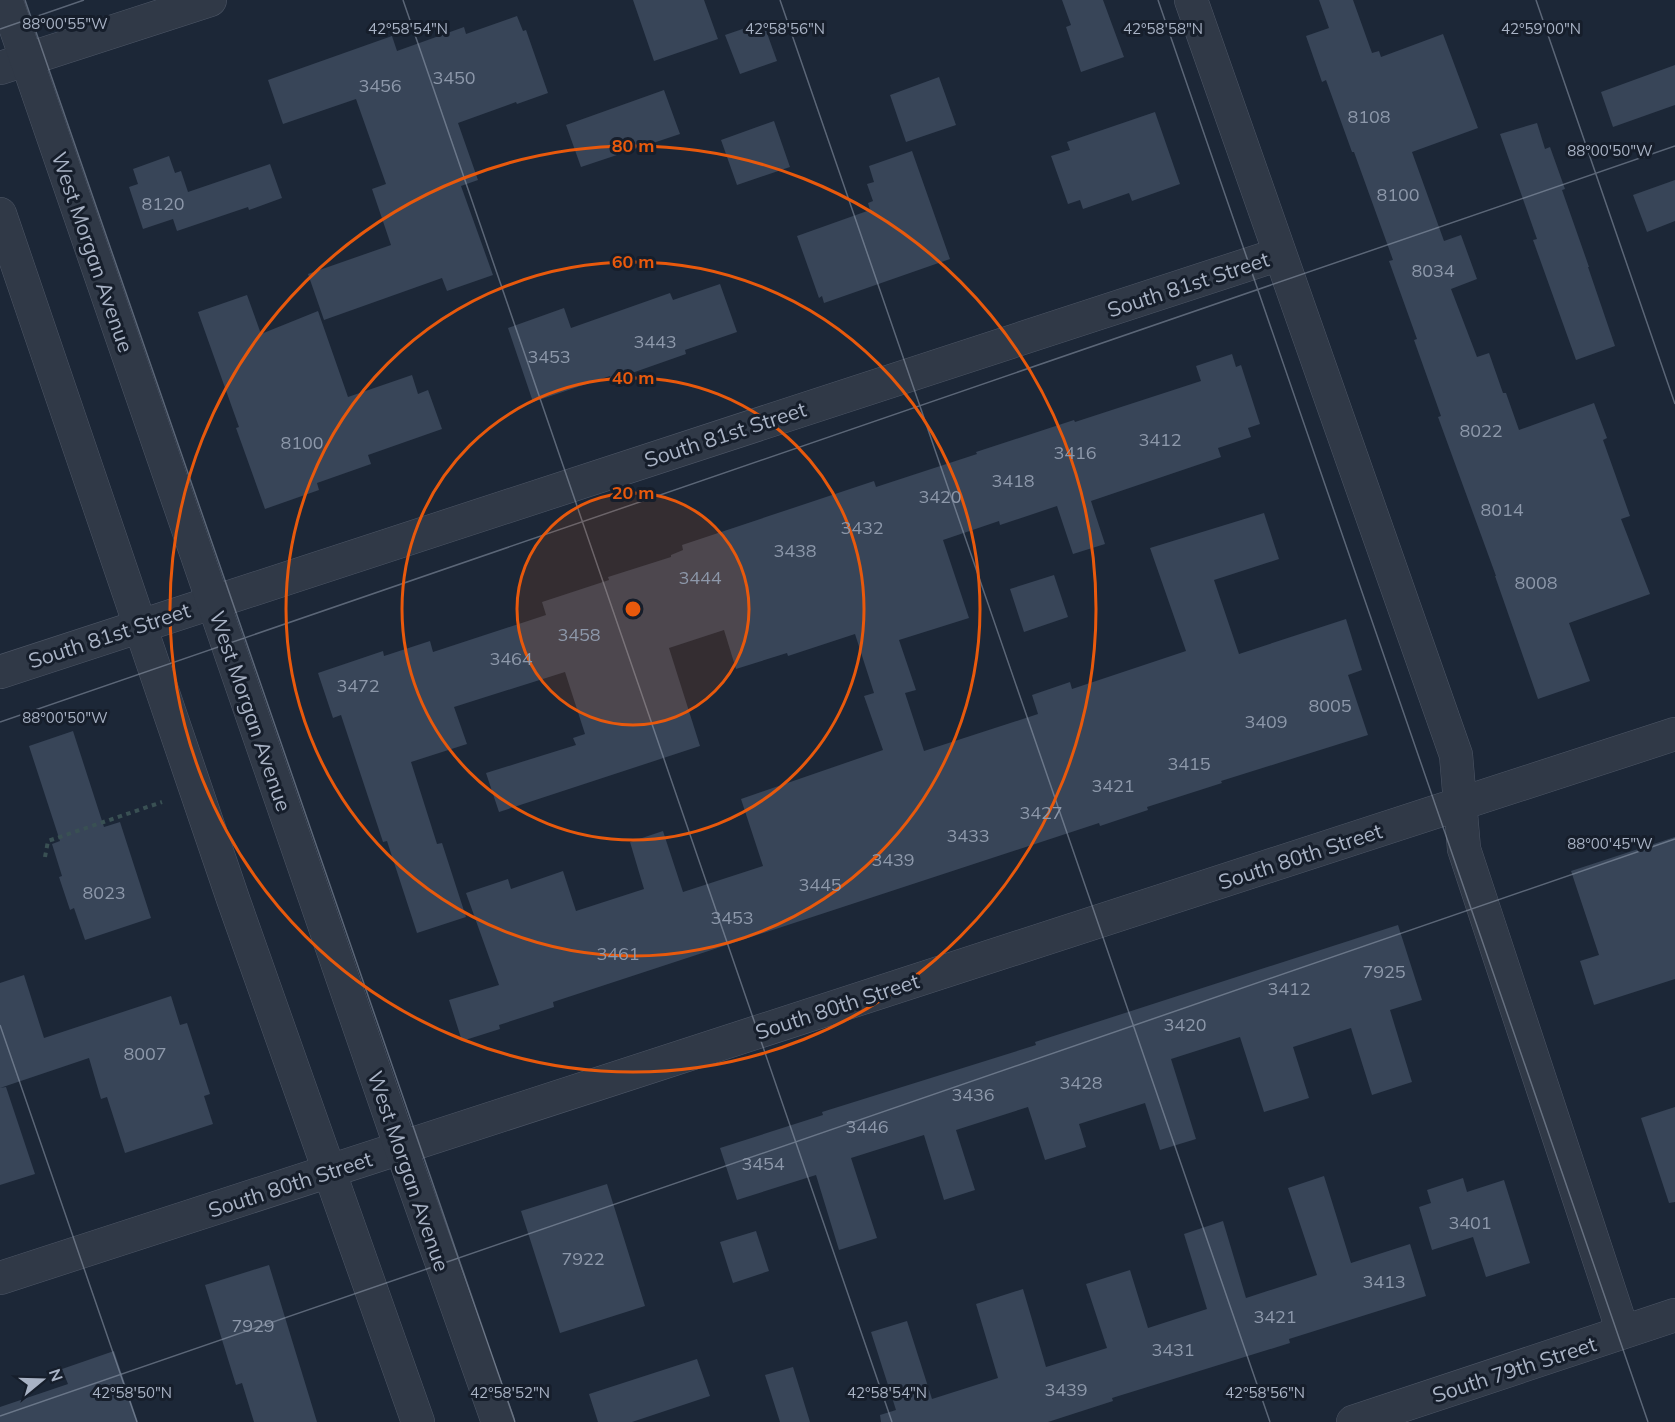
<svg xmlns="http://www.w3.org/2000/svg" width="1675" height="1422" font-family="Mulish,sans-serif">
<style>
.building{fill:#384558}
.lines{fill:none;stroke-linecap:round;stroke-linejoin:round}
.minor-casing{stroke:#4d5666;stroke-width:34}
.tertiary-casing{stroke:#4d5666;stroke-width:34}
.path{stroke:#395053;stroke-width:4;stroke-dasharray:4.5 4.5;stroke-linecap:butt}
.minor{stroke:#303947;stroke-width:33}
.tertiary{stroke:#303947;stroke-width:33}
.ticks{fill:none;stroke:#a9b3c5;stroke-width:1.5;stroke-opacity:0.45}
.ring{fill:none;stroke:#e8590c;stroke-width:3}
.labels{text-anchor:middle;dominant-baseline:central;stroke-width:6;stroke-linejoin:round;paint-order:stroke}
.number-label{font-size:18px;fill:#8d98aa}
.street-label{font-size:21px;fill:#a9b3c5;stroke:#161e2b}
.ticks-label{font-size:15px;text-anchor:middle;fill:#a9b3c5;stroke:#161e2b;stroke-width:6;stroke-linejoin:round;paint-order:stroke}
.centre{fill:#e8590c;stroke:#161e2b;stroke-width:3}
.ring-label{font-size:18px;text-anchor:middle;font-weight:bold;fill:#e8590c;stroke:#161e2b;stroke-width:6;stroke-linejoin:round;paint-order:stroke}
</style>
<rect width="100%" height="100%" fill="#1c2737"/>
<!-- building -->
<path class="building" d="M 633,0 L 704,0 L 718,39 L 654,61 Z
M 1062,0 L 1103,0 L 1124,57 L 1081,72 L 1066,27 L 1071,25 Z
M 1319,0 L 1353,0 L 1372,53 L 1379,51 L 1381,57 L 1443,34 L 1478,128 L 1412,152 L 1444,241 L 1461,235 L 1477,279 L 1451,289 L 1477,357 L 1489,353 L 1503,393 L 1506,393 L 1519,430 L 1594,403 L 1607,438 L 1603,440 L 1630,516 L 1621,519 L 1650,594 L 1569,623 L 1590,681 L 1538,699 L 1495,576 L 1496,576 L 1438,417 L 1441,416 L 1414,340 L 1417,339 L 1389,261 L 1393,260 L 1354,152 L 1352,152 L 1326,80 L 1322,82 L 1306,36 L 1329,28 Z
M 517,16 L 523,31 L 526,30 L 548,93 L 517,104 L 516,102 L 458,123 L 478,180 L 461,186 L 493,275 L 447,291 L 442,278 L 324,320 L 308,274 L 391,245 L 372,189 L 386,184 L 356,99 L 283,124 L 268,80 L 392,36 L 397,51 L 464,27 L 466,34 Z
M 763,22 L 777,61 L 740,74 L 725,35 Z
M 1675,65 L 1675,105 L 1613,127 L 1601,92 Z
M 939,77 L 956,125 L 906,142 L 890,95 Z
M 664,90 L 680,134 L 581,167 L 566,125 Z
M 1155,112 L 1180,184 L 1132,201 L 1129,193 L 1083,209 L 1080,200 L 1068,204 L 1051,156 L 1070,150 L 1067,142 Z
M 774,121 L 790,167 L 737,185 L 721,140 Z
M 1537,123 L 1545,149 L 1550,147 L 1565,189 L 1562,190 L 1589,267 L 1588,267 L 1615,346 L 1576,360 L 1533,240 L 1537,239 L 1500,134 Z
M 912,151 L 950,259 L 824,303 L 822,296 L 819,298 L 797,236 L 870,210 L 868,203 L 873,201 L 867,184 L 874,182 L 869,166 Z
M 169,156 L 175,173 L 181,171 L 188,192 L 270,164 L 282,198 L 249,210 L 248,207 L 177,231 L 173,219 L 143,229 L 129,187 L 138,184 L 133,169 Z
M 1675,180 L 1675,221 L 1647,232 L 1633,195 Z
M 720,284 L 737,332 L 685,350 L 686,354 L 612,380 L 610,376 L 533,402 L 508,328 L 564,308 L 571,328 L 670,293 L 673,300 Z
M 247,295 L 261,334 L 318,311 L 348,397 L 412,375 L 418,394 L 428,390 L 442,429 L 368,455 L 371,464 L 317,483 L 319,490 L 265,509 L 236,428 L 239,427 L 198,312 Z
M 1232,354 L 1236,367 L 1241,365 L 1260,424 L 1248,428 L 1251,437 L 1218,448 L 1221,457 L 1091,501 L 1105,544 L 1073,554 L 1057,506 L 1000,525 L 999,521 L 943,540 L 969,618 L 899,640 L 916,690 L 905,693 L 924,751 L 1038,714 L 1032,695 L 1070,682 L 1072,689 L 1186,651 L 1150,548 L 1264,513 L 1279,559 L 1214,580 L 1239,654 L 1346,619 L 1362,670 L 1348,675 L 1368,735 L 1221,781 L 1222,783 L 1147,807 L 1148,810 L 1100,826 L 1099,823 L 553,1002 L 554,1007 L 499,1025 L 500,1029 L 462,1041 L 449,1000 L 499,985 L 466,893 L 508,879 L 511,889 L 563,871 L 576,911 L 644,889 L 630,842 L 663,831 L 683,892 L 763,866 L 741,799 L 883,750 L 864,696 L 874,693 L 855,634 L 788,656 L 787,653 L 736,669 L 724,630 L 669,648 L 700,746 L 499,812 L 486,773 L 576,745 L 573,738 L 585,734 L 565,672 L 454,707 L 467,744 L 411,762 L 437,844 L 442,843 L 466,917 L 417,933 L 387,841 L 383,842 L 341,715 L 333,718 L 318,673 L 383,651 L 384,656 L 430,641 L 433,652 L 546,615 L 542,602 L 609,580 L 608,577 L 671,557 L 671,555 L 683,550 L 682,545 L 874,481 L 876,487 L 977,454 L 976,452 L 1074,420 L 1075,422 L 1201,381 L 1196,366 Z
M 1054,575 L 1068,617 L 1024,632 L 1010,589 Z
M 73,731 L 104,827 L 120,822 L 151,918 L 85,940 L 74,908 L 70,910 L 59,877 L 62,876 L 52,844 L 60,841 L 29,746 Z
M 1675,837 L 1675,979 L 1594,1005 L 1580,961 L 1599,955 L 1571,871 Z
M 1398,925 L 1422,1000 L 1390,1010 L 1412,1082 L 1372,1095 L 1351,1028 L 1293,1047 L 1309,1098 L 1264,1112 L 1240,1037 L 1171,1059 L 1196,1139 L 1160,1150 L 1145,1103 L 1079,1124 L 1086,1147 L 1045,1160 L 1028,1107 L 956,1130 L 975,1190 L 944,1200 L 924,1135 L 851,1158 L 877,1238 L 839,1250 L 816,1175 L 737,1200 L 720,1148 L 823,1115 L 822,1112 L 1036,1045 L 1035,1042 Z
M 24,975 L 44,1038 L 171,996 L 180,1025 L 187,1023 L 210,1094 L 204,1096 L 213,1124 L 125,1153 L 107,1097 L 101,1099 L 89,1058 L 0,1088 L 0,983 Z
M 6,1087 L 35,1174 L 0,1185 L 0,1088 Z
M 1675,1107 L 1675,1202 L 1669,1203 L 1641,1118 Z
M 1324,1176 L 1351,1263 L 1410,1244 L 1426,1296 L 1289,1339 L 1290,1343 L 1112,1398 L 1113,1401 L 1048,1422 L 881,1422 L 880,1415 L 896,1410 L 871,1332 L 907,1321 L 932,1399 L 998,1378 L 976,1304 L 1023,1289 L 1046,1367 L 1107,1348 L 1086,1284 L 1130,1270 L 1148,1328 L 1207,1309 L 1184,1234 L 1223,1221 L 1246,1298 L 1317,1275 L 1288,1188 Z
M 1463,1178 L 1467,1192 L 1504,1180 L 1530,1263 L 1486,1277 L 1473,1237 L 1432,1250 L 1419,1207 L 1431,1203 L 1427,1190 Z
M 607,1184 L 645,1306 L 560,1333 L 521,1211 Z
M 756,1231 L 769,1271 L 733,1283 L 720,1242 Z
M 269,1265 L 317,1422 L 254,1422 L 242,1383 L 236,1385 L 205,1285 Z
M 114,1351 L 138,1422 L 0,1422 L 0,1407 L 68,1384 L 62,1369 Z
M 697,1359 L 710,1396 L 632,1422 L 598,1422 L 589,1394 Z
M 793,1367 L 810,1422 L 780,1422 L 765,1375 Z"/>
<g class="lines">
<!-- minor casing -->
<g class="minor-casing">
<path id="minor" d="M 1191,0 L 1456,755 L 1464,849 L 1623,1332
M 0,68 L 210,0
M 0,672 L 1280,254
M 0,1278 L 1675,734
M 1353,1422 L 1675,1315"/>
</g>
<!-- tertiary casing -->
<g class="tertiary-casing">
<path id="tertiary" d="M 6,0 L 401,1148 L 498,1422
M 0,214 L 233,899 L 418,1422"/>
</g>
<!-- path -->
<path class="path" d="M 45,857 L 48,841 L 162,802"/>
<!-- minor -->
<use href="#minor" class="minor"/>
<!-- tertiary -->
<use href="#tertiary" class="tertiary"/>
</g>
<!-- ticks -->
<path class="ticks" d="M 25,0 L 515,1422M 403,0 L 892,1422M 780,0 L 1270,1422M 1158,0 L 1648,1422M 1536,0 L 1675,404M 0,29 L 84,0M 0,722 L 1675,146M 0,1025 L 137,1422M 0,1416 L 1675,839"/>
<!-- distance rings -->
<circle cx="633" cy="609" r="116" fill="#e8590c" fill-opacity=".12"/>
<g class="ring">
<circle cx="633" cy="609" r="116"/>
<circle cx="633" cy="609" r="231"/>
<circle cx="633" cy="609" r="347"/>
<circle cx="633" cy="609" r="463"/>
</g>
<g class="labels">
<!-- number labels -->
<g class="number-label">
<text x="454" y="77">3450</text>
<text x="380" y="85">3456</text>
<text x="1369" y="116">8108</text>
<text x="1398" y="194">8100</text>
<text x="163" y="203">8120</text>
<text x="1433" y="270">8034</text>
<text x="655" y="341">3443</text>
<text x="549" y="356">3453</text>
<text x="1481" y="430">8022</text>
<text x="1160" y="439">3412</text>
<text x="302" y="442">8100</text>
<text x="1075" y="452">3416</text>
<text x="1013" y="480">3418</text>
<text x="940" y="496">3420</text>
<text x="1502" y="509">8014</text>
<text x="862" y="527">3432</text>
<text x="795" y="550">3438</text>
<text x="700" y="577">3444</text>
<text x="1536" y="582">8008</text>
<text x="579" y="634">3458</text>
<text x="511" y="658">3464</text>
<text x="358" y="685">3472</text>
<text x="1330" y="705">8005</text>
<text x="1266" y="721">3409</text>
<text x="1189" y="763">3415</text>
<text x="1113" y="785">3421</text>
<text x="1041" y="812">3427</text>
<text x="968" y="835">3433</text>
<text x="893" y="859">3439</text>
<text x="820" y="884">3445</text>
<text x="104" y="892">8023</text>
<text x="732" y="917">3453</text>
<text x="618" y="953">3461</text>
<text x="1384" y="971">7925</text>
<text x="1289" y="988">3412</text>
<text x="1185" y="1024">3420</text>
<text x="145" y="1053">8007</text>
<text x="1081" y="1082">3428</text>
<text x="973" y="1094">3436</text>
<text x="867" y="1126">3446</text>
<text x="763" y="1163">3454</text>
<text x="1470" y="1222">3401</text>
<text x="583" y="1258">7922</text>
<text x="1384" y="1281">3413</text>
<text x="1275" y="1316">3421</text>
<text x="253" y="1325">7929</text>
<text x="1173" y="1349">3431</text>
<text x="1066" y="1389">3439</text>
</g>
<!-- street labels -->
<g class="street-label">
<text transform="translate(93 252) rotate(71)">West Morgan Avenue</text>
<text transform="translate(1188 284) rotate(-18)">South 81st Street</text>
<text transform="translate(725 434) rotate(-18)">South 81st Street</text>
<text transform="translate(109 635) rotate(-18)">South 81st Street</text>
<text transform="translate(251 711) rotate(71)">West Morgan Avenue</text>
<text transform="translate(1300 856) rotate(-18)">South 80th Street</text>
<text transform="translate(837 1006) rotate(-18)">South 80th Street</text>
<text transform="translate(409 1171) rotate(71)">West Morgan Avenue</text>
<text transform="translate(290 1184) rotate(-18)">South 80th Street</text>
<text transform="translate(1514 1369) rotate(-18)">South 79th Street</text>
</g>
</g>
<g class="ticks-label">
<text x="65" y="29">88°00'55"W</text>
<text x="408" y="34">42°58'54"N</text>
<text x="785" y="34">42°58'56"N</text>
<text x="1541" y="34">42°59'00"N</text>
<text x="1163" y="34">42°58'58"N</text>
<text x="1610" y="156">88°00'50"W</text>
<text x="65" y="723">88°00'50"W</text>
<text x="1610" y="849">88°00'45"W</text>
<text x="132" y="1398">42°58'50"N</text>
<text x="510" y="1398">42°58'52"N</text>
<text x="887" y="1398">42°58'54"N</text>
<text x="1265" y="1398">42°58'56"N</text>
</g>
<circle cx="633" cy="609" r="9" class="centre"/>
<g class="ring-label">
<text x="633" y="152">80 m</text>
<text x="633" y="268">60 m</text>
<text x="633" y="384">40 m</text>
<text x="633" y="499">20 m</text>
</g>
<!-- north arrow -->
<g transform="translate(42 1380) rotate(71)" stroke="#161e2b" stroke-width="4.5" paint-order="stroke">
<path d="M0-4.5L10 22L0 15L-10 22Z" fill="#a9b3c5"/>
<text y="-9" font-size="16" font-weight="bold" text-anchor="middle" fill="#a9b3c5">N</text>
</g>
</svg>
